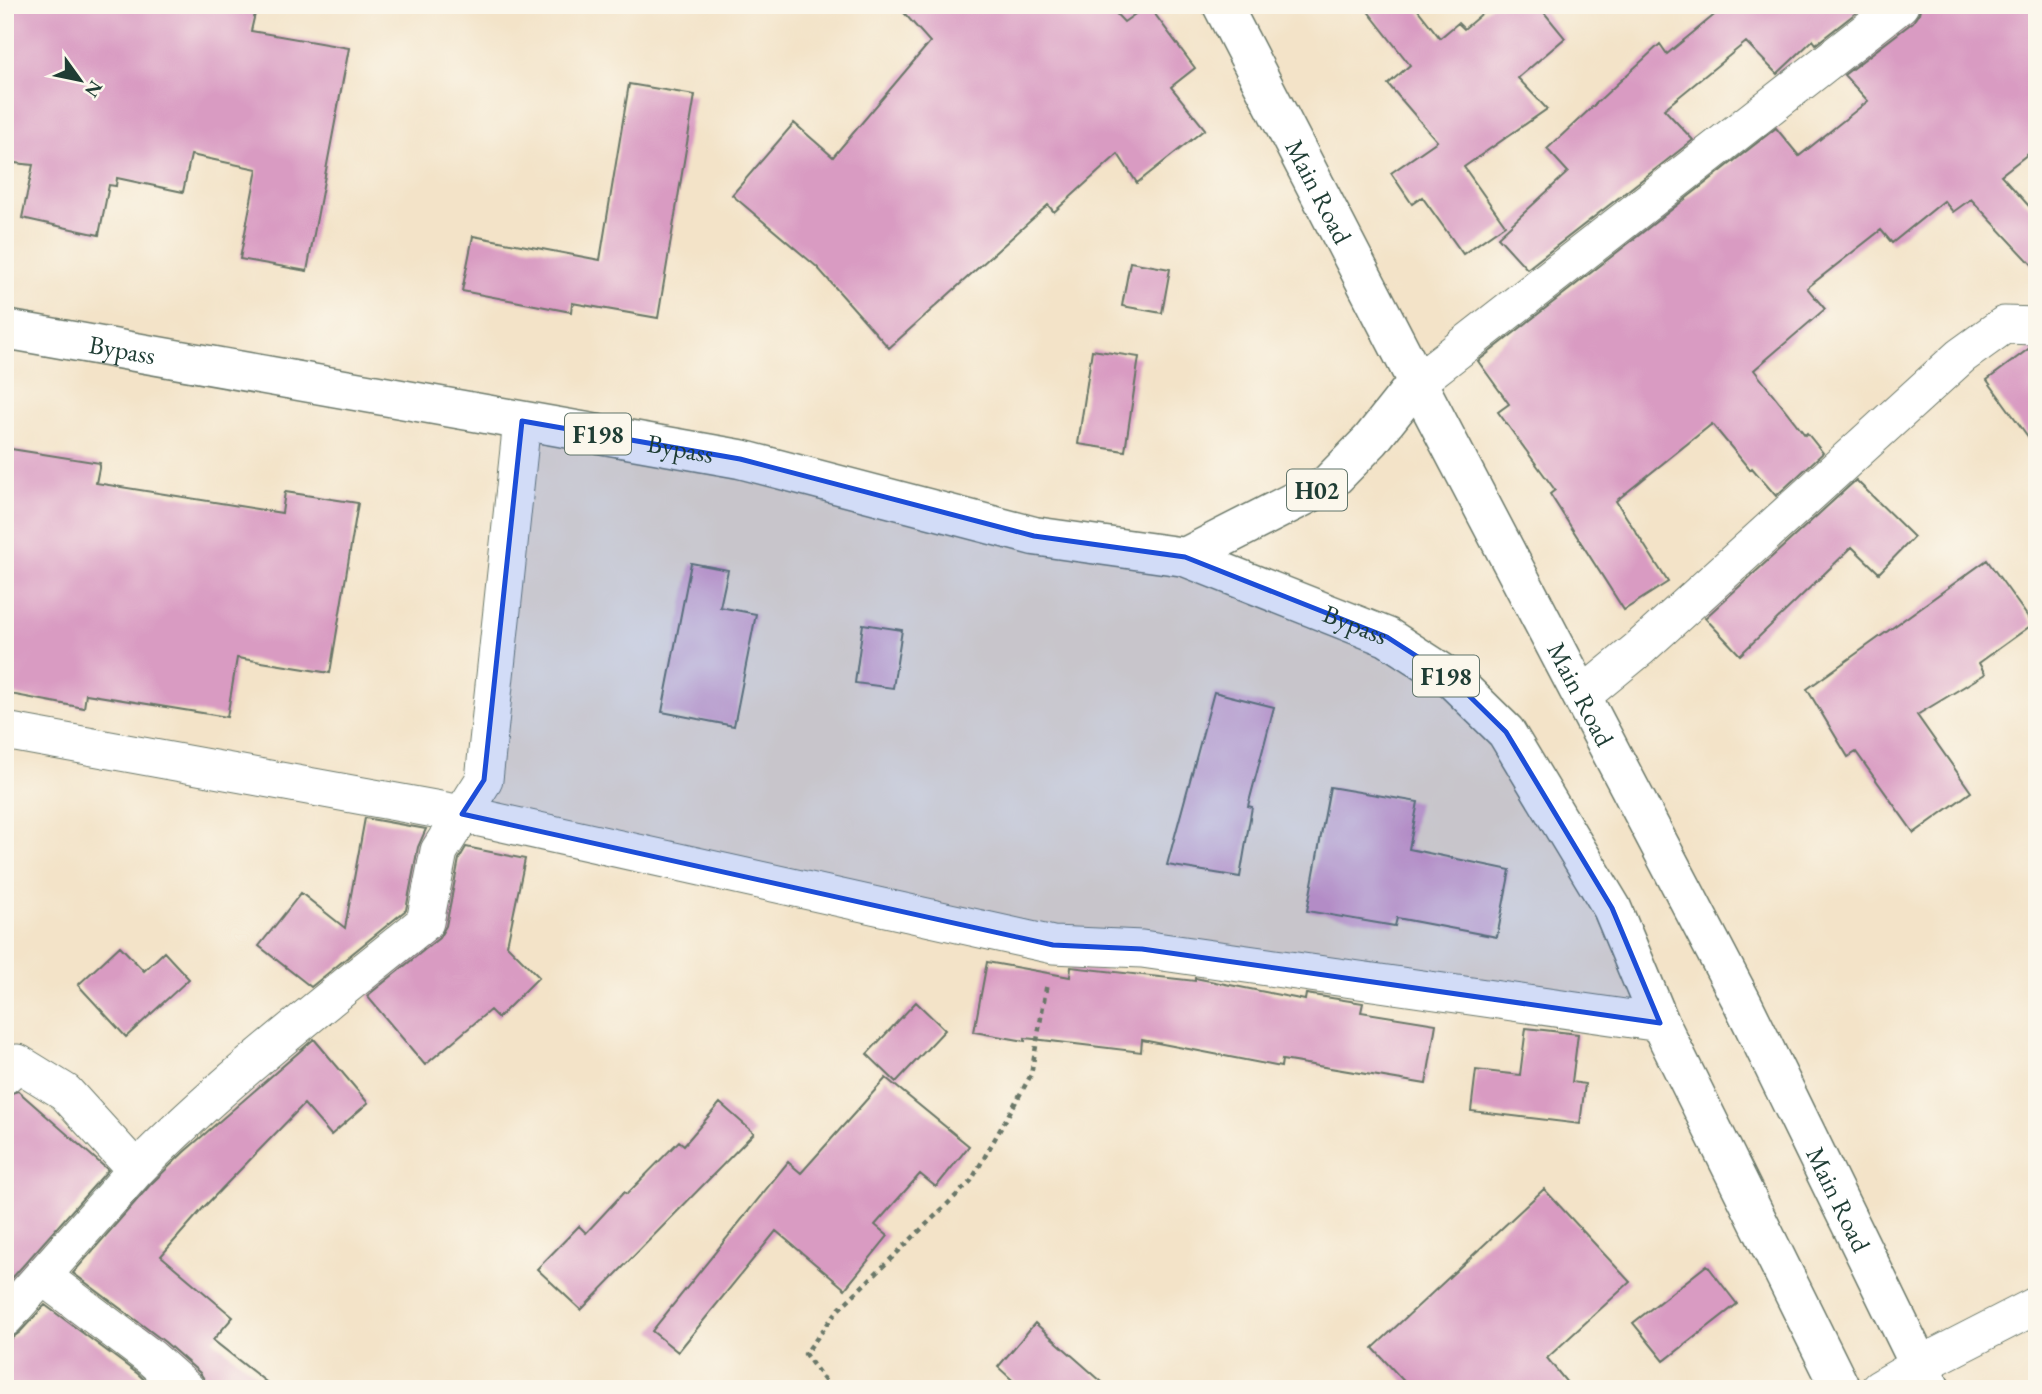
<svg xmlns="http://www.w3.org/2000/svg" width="2042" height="1394" font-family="'EB Garamond',serif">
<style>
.building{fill:#d99bc2}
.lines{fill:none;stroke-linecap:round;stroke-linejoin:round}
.minor-casing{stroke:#697768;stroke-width:39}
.primary-casing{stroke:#697768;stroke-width:41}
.path{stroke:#697768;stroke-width:4.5;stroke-dasharray:5 5;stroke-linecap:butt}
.minor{stroke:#fff;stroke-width:37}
.primary{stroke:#fff;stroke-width:38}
.marked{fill:#1d4ed8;fill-opacity:0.2;stroke:#1d4ed8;stroke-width:5;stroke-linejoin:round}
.labels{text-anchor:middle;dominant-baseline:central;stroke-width:6;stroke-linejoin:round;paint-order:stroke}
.shield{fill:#fbf7ec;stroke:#61756b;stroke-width:2}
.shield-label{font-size:24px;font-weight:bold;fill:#1f3d34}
.street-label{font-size:26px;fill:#1f3d34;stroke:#fbf7ec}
</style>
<rect width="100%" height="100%" fill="#fbf7ec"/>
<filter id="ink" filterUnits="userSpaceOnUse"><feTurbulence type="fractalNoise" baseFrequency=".0143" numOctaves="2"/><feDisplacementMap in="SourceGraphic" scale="14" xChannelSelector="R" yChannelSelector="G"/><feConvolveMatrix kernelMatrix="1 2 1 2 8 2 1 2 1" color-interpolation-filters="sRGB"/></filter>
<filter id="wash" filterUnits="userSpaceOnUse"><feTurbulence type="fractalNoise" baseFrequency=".00686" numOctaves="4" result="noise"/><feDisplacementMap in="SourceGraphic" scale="28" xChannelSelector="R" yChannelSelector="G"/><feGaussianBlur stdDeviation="1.57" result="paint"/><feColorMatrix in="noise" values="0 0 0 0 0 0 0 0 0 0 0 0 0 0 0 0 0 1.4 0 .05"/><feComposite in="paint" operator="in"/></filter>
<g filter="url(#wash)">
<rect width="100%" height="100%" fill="#f3e3c8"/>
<g id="blocks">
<!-- building -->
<path class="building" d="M 5,5 L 257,5 L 251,31 L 349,48 L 307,271 L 240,259 L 257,169 L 191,155 L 183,192 L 117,178 L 116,186 L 109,185 L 99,235 L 22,218 L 33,165 L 5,162 Z
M 897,5 L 1108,5 L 1124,22 L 1148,5 L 1195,68 L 1171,87 L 1205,129 L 1137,183 L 1118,154 L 1054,212 L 1048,205 L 889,348 L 817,267 L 732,195 L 794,123 L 833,157 L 930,42 Z
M 1363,5 L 1414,5 L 1440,38 L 1458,23 L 1464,29 L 1492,5 L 1538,5 L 1565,38 L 1518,78 L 1547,109 L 1464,167 L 1505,225 L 1463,254 L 1422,197 L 1412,204 L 1391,173 L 1437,141 L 1388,84 L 1410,65 Z
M 1712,5 L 1866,5 L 1816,44 L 1813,40 L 1777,74 L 1746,42 L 1664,109 L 1693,140 L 1527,269 L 1498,237 L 1568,172 L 1547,149 L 1660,44 L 1667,54 L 1718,12 Z
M 1921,5 L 2037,5 L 2037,147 L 2001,175 L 2037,215 L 2037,270 L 1971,199 L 1953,212 L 1944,201 L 1892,243 L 1881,230 L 1807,288 L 1825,309 L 1754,370 L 1805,435 L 1807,433 L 1823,453 L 1776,496 L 1752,468 L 1750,470 L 1712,424 L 1616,501 L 1668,582 L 1624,610 L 1550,494 L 1555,490 L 1498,412 L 1509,404 L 1478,361 L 1776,128 L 1799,156 L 1868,101 L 1844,75 L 1913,22 L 1919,13 Z
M 629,84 L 695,95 L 658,318 L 572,303 L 571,312 L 462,291 L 473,236 L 600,260 Z
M 1130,262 L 1170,269 L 1162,313 L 1122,306 Z
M 2031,347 L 2037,347 L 2037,449 L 1987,380 Z
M 1092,350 L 1139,357 L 1125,451 L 1078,444 Z
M 5,448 L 100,463 L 96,483 L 282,513 L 285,492 L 358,503 L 330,673 L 237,658 L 227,717 L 86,694 L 84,708 L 5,693 Z
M 1856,480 L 1914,537 L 1879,573 L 1852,547 L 1740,655 L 1705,618 Z
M 1987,560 L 2033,624 L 1979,663 L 1985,674 L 1917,715 L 1971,792 L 1914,833 L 1856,752 L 1848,757 L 1807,689 Z
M 691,563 L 728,570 L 720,607 L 756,614 L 734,726 L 662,712 Z
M 863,624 L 902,630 L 893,688 L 855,683 Z
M 1214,692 L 1274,707 L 1248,806 L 1252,807 L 1240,877 L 1167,865 Z
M 1330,787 L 1418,802 L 1409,849 L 1510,870 L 1497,937 L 1397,918 L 1395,926 L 1307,911 Z
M 365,818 L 426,829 L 418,847 L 406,910 L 311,987 L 259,946 L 301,893 L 345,928 Z
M 466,847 L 525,859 L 507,945 L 539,977 L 498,1018 L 490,1010 L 425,1065 L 367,996 L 439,938 L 446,926 L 459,859 Z
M 120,946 L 144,971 L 164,952 L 189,979 L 126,1037 L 78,985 Z
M 987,962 L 1070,977 L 1071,967 L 1195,981 L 1195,978 L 1305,1000 L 1306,994 L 1363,1003 L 1361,1012 L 1436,1024 L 1426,1084 L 1282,1060 L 1281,1067 L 1142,1040 L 1141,1052 L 1025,1038 L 1025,1041 L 974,1032 Z
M 916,1002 L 945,1030 L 896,1082 L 867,1054 Z
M 1526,1028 L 1578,1034 L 1572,1082 L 1585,1084 L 1580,1124 L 1471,1111 L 1476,1070 L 1520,1075 Z
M 314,1039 L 368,1103 L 331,1135 L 304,1104 L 204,1207 L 161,1256 L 233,1317 L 213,1340 L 275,1389 L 206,1389 L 206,1382 L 200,1373 L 165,1342 L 73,1273 L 151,1184 L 184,1152 Z
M 886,1078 L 969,1146 L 936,1187 L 920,1174 L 875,1225 L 888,1236 L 845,1289 L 776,1231 L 678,1352 L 652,1331 L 788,1162 L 801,1173 Z
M 18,1091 L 108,1170 L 5,1286 L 5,1095 Z
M 720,1103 L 754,1133 L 581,1310 L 537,1269 L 579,1226 L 586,1233 L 624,1192 L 627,1194 L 679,1141 L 684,1145 Z
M 1544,1189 L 1630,1282 L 1547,1358 L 1572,1389 L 1411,1389 L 1373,1348 Z
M 1707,1265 L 1737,1304 L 1664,1361 L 1633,1323 Z
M 45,1305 L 138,1374 L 154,1389 L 5,1389 L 5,1338 L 12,1338 L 20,1332 Z
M 1035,1323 L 1110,1389 L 1022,1389 L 998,1367 Z"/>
</g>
</g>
<g filter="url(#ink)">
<use href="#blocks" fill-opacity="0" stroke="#697768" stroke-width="2"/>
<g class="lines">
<!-- minor casing -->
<g class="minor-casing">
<path id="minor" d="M 1417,382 L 1900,5
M 1582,696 L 1639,649 L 1961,356 L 2004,325 L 2037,326
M 5,731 L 462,814 L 1053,945 L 1142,949 L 1660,1023
M 5,1075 L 18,1063 L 65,1092 L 136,1170 C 225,1079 327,1002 425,922 L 439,851 L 484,780 L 522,421
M 42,1276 L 151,1358 L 186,1389
M 5,1318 L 136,1170
M 1879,1389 L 1920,1365 L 2037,1305"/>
</g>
<!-- primary casing -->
<g class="primary-casing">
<g id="primary">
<path id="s1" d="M 1222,5 L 1417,382 L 1743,1004 L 1931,1389"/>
<path id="s2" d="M 5,329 L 740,459 L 1034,536 L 1185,557 L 1387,637 L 1452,679 L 1506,732 L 1612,908 L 1660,1023 L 1841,1389"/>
<path d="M 1185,557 L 1328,484 L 1371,440 L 1417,382"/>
</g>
</g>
<!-- path -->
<path class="path" d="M 831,1389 L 805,1354 L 838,1310 L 971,1181 L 1031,1075 L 1047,983"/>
<!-- minor -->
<use href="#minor" class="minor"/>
<!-- primary -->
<use href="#primary" class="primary"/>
</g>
</g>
<!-- marked area -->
<path class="marked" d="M 522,421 L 740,459 L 1034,536 L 1185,557 L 1387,637 L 1452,679 L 1506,732 L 1612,908 L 1660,1023 L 1142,949 L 1053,945 L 462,814 L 484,780 Z"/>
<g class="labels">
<!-- shield labels -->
<g class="shield">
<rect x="565" y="413.5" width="66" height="41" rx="5"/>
<rect x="1287" y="469.5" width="60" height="41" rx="5"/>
<rect x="1413" y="655.5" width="66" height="41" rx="5"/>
</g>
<g class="shield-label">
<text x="598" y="434">F198</text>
<text x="1317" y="490">H02</text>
<text x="1446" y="676">F198</text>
</g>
<!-- street labels -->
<g class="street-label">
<text stroke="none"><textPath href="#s1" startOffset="210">Main Road</textPath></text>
<text stroke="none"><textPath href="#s2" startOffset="119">Bypass</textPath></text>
<text stroke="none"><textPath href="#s2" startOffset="686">Bypass</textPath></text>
<text stroke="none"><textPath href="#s2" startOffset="1386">Bypass</textPath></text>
<text stroke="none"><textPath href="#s1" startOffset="777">Main Road</textPath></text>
<text stroke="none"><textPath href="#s1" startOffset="1344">Main Road</textPath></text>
</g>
</g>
<!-- margin -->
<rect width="2042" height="1394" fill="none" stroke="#fbf7ec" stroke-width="28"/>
<!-- north arrow -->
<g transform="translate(80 80) rotate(123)" stroke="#fbf7ec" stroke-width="5" paint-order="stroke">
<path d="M0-5L12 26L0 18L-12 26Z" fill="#1f3d34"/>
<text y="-10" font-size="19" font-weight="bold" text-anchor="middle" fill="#1f3d34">N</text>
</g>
</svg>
